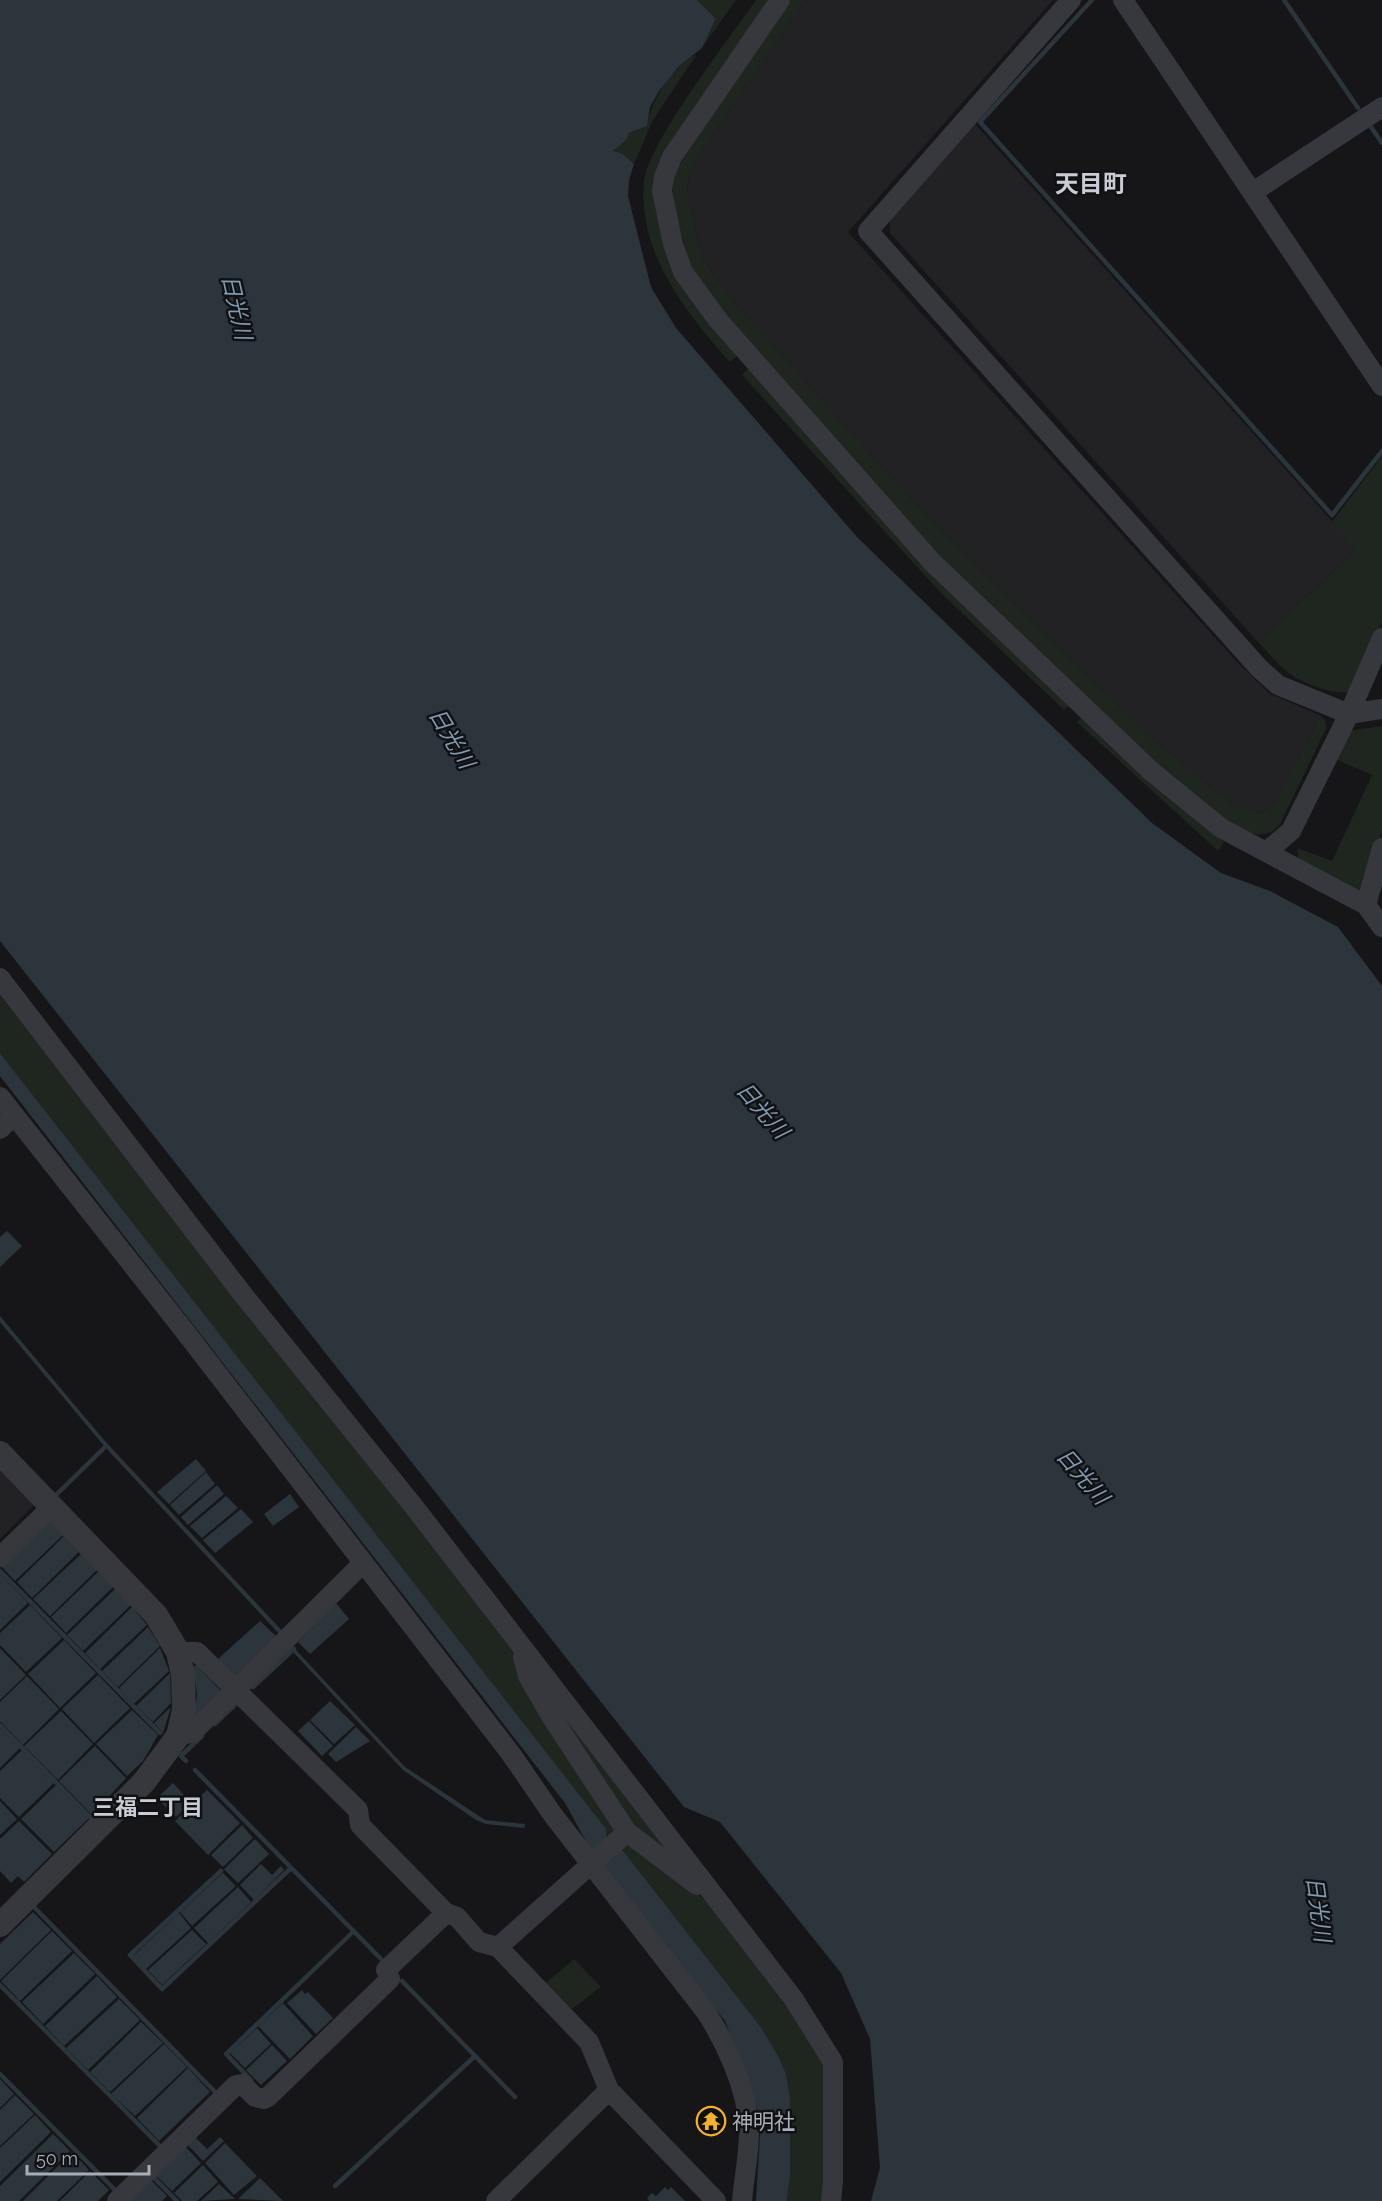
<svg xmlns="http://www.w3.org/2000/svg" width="1382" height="2201" font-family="Raleway,'Noto Sans JP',sans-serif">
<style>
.built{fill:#222225}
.green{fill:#1e261f}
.water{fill:#2c353c}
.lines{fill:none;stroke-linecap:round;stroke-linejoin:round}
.stream{stroke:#2c353c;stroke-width:4.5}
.minor{stroke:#37383d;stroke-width:20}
.tertiary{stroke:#37383d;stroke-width:24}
.labels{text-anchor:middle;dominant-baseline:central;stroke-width:5;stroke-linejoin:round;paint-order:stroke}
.poi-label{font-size:21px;fill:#a8adb8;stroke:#111113;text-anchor:start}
.water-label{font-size:22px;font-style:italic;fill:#7f9bb3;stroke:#111113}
.neighbourhood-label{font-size:22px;font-weight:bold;fill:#c9ccd4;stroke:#111113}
.quarter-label{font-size:24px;font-weight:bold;fill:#c9ccd4;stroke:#111113}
</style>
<rect width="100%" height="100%" fill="#161618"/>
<!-- built -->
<path class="built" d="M 805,0 L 1053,0 L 848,232 L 1237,662 L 1270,694 L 1315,713 L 1316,725 L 1275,803 L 1260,813 L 1232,804 L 1150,736 L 974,565 L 891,477 L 729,296 L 702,258 L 687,190 L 691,166 Z
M 974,123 L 1357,549 L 1258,642 L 890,233 L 890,219 Z
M 0,1466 L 36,1503 L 0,1539 Z"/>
<!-- green -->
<path class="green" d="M 697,0 L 736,0 L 702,48 L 716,20 Z
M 756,0 L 770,0 L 655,182 L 656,211 L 665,248 L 738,355 L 730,362 C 687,314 637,252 644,182 C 647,144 731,36 756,0 Z
M 788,0 L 805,0 L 691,166 L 687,190 L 702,258 L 729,296 L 891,477 L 974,565 L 1150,736 L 1232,804 L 1260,813 L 1275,803 L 1316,725 L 1315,713 C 1322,716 1327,720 1326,729 L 1280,824 L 1272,832 L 1258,835 L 1232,827 L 1153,762 L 937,556 L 730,322 L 692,271 L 673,205 L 673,175 Z
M 697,54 L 653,120 L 634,164 L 623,154 L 613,152 L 629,133 L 647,126 C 651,100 673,64 697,54 Z
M 749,368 L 946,589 L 1069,705 L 1064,710 L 940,592 L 742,375 Z
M 1382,456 L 1382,621 L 1352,692 C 1333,695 1300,683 1285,670 C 1275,662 1267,651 1258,642 L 1356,550 L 1332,522 Z
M 1082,717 L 1199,823 L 1224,842 L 1218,851 L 1077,722 Z
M 1382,726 L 1382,830 L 1364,885 L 1358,892 L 1299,861 L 1297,848 L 1332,861 L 1372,775 L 1335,759 L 1347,731 Z
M 0,995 L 234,1297 L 409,1512 L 515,1650 L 617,1830 L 606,1844 L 605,1829 L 0,1053 Z
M 529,1665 L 695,1879 L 626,1822 Z
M 627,1842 L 685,1883 L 713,1907 L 788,2003 L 827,2061 L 824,2201 L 787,2201 L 790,2176 L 790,2099 L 760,2026 L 621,1848 Z
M 574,1959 L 601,1987 L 572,2009 L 546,1983 Z"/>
<!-- water -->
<path class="water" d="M 0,0 L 697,0 L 716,19 L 702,48 L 679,66 L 659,91 L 650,107 L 647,126 L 629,133 L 627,139 L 613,151 L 623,154 L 634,164 L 629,180 L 628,196 L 651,287 L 676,328 L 857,537 L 1152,823 L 1221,873 L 1270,891 L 1338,927 L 1382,986 L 1382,2201 L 871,2201 L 880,2168 L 870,2039 L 841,1973 L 720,1822 L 684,1807 L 0,941 Z
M 0,1053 L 606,1829 L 606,1844 L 621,1848 L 760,2026 L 778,2056 L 786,2074 L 790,2099 L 790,2176 L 787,2201 L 756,2201 L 761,2118 L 725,2021 L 593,1854 L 565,1803 L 0,1076 Z
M 7,1231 L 22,1246 L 0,1267 L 0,1237 Z
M 0,1316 L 104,1440 L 287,1636 L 284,1639 L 105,1447 L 0,1322 Z
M 196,1459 L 206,1471 L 169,1504 L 157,1492 Z
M 206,1472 L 215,1484 L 179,1515 L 170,1505 Z
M 217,1485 L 224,1494 L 188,1525 L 181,1517 Z
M 290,1494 L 299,1507 L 273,1526 L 264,1514 Z
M 226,1496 L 238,1508 L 202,1538 L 190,1526 Z
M 241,1509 L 253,1522 L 215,1553 L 203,1540 Z
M 48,1518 L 64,1534 L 15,1581 L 0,1565 Z
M 65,1535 L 80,1551 L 32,1598 L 17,1582 Z
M 82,1553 L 98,1569 L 50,1616 L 33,1599 Z
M 99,1571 L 114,1586 L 66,1633 L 51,1617 Z
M 0,1574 L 28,1603 L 0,1630 Z
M 116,1588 L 131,1605 L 83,1651 L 67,1635 Z
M 336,1603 L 349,1619 L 310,1654 L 298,1642 Z
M 30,1605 L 62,1638 L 26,1672 L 0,1645 L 0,1633 Z
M 132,1607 L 147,1625 L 100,1669 L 85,1653 Z
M 260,1621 L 280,1640 L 235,1677 L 218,1659 Z
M 148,1627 L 160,1646 L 118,1687 L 102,1671 Z
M 64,1640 L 96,1673 L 60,1708 L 28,1674 Z
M 0,1648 L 26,1675 L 0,1700 Z
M 160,1648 L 169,1671 L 134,1704 L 119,1688 Z
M 294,1648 L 405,1767 L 485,1820 L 525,1824 L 524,1828 L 486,1824 L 476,1820 L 403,1770 L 294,1653 Z
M 196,1665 L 224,1694 L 194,1722 L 197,1694 L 193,1667 Z
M 170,1673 L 171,1703 L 153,1722 L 136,1706 Z
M 98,1675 L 130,1708 L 94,1743 L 62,1709 Z
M 27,1676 L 59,1709 L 23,1745 L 0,1721 L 0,1702 Z
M 330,1701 L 355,1725 L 334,1744 L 310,1720 Z
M 171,1707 L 163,1733 L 154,1723 Z
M 132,1710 L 158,1735 L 143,1761 L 127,1776 L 96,1744 Z
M 61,1711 L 93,1744 L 58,1780 L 24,1746 Z
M 309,1721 L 333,1746 L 322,1756 L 298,1731 Z
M 356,1727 L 370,1741 L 336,1762 L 328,1754 Z
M 0,1728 L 20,1748 L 0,1768 Z
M 95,1746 L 126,1778 L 92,1815 L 59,1781 Z
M 22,1750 L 54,1783 L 19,1817 L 0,1798 L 0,1771 Z
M 173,1783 L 191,1803 L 176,1817 L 157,1798 Z
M 56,1785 L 89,1818 L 54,1852 L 21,1819 Z
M 207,1790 L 240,1823 L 208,1855 L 175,1821 Z
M 0,1801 L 17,1819 L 0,1835 Z
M 19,1821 L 52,1854 L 24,1882 L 18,1876 L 11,1883 L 0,1871 L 0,1839 Z
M 242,1825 L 253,1838 L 223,1867 L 211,1855 Z
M 255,1839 L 269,1854 L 238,1883 L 224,1869 Z
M 261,1864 L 272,1875 L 281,1866 L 284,1870 L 254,1900 L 240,1885 Z
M 223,1873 L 236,1886 L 192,1926 L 180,1912 Z
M 238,1887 L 251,1902 L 208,1943 L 194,1928 Z
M 33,1912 L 51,1930 L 0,1980 L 0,1944 Z
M 179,1913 L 191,1928 L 146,1969 L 133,1956 Z
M 192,1930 L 206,1944 L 162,1985 L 148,1970 Z
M 52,1931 L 72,1951 L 20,2001 L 1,1981 Z
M 74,1953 L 95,1974 L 43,2024 L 22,2002 Z
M 97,1976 L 117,1997 L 64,2046 L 45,2026 Z
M 302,1990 L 305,1994 L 308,1992 L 333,2018 L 316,2034 L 287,2003 Z
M 119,1999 L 140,2020 L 88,2070 L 66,2048 Z
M 283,2003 L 313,2036 L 290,2059 L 258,2026 Z
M 141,2022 L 163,2043 L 110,2092 L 90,2072 Z
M 257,2028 L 271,2044 L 245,2068 L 230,2053 Z
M 164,2044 L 187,2067 L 135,2116 L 111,2094 Z
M 272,2045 L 287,2061 L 261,2085 L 246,2070 Z
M 188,2068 L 210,2092 L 159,2141 L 137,2118 Z
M 0,2079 L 14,2094 L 0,2108 Z
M 15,2095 L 34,2114 L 0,2146 L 0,2110 Z
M 35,2115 L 51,2132 L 0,2182 L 0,2148 Z
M 53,2134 L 70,2151 L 19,2201 L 0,2201 L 0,2186 Z
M 192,2134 L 207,2149 L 220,2137 L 224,2141 L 203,2161 L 184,2141 Z
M 182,2143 L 201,2163 L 172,2191 L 152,2172 Z
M 225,2143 L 257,2176 L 234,2195 L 205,2163 Z
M 72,2152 L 89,2170 L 57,2201 L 23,2201 Z
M 203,2165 L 218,2182 L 197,2201 L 182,2201 L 174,2193 Z
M 90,2171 L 109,2190 L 98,2201 L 60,2201 Z
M 148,2177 L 167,2196 L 162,2201 L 123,2201 Z
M 260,2178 L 283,2201 L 238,2199 Z
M 219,2184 L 235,2199 L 201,2201 Z
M 665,2187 L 668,2190 L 671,2187 L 685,2201 L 649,2201 L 647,2198 L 652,2193 L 656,2196 Z"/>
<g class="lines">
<!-- stream -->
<path class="stream" d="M 1092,0 L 980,122 L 1332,515 L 1382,451
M 1284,0 L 1358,108
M 1369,124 L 1382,143
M 56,1495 L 105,1447
M 0,1571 L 160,1733
M 253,1687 L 294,1649
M 215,1724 L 239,1701
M 0,1725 L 91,1818
M 186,1761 L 181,1756 L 202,1736
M 195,1770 L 383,1961
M 221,1871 L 130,1955 L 162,1989 L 291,1868
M 34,1907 L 218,2095
M 402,1981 L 515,2097
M 0,1985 L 162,2148
M 0,2074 L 118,2193
M 251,2080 L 226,2054 L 354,1931
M 151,2175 L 177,2201
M 335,2186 L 475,2056"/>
<!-- minor -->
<path class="minor" d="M 780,0 L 672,157 L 664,177 L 662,191 L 673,244 L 683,272 L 718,320 L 932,562 L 1151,771 L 1221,828 L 1266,852 L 1291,831 L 1349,714 L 1382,638
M 1071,0 L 868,231 L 1259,668 L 1278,685 L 1349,714 L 1382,709
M 1123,0 L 1382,386
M 1253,192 L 1382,107
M 1382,848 L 1366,905 L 1382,927
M 1266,852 L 1366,905
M 0,978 L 241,1292 L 415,1508 L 793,1998 L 833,2062 L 833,2181 L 831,2201
M 0,1097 L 183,1329 L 511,1754 L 553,1815 L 706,2012 C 727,2045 746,2087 749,2126 C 750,2150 744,2177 742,2201
M 0,1129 L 14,1115
M 0,1557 L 53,1506
M 178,1652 L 197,1652 L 358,1810 L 360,1825 L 446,1913 L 457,1917 L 479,1942 L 498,1947 L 589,2042 L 609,2090 L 716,2201
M 523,1657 L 528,1676 L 551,1716 L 627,1832
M 178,1736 L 193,1732 L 363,1563
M 498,1947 L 627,1832 L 697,1885
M 117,2201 L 236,2085 L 242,2084 L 255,2097 L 264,2099 L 268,2097 L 390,1979 L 386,1970 L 446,1913
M 496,2201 L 609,2090"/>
<!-- tertiary -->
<path class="tertiary" d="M 0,1453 L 156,1615 L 178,1652 L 183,1675 L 184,1710 L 178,1736 L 144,1782 L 0,1925"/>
</g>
<!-- icons -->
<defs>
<g id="temple-ring" transform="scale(1.5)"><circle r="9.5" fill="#111113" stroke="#f2b134" stroke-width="1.5"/><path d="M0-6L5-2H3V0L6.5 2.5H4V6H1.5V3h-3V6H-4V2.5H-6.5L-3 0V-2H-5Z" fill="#f2b134"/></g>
</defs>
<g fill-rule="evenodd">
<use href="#temple-ring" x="711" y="2121"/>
</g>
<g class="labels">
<!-- poi labels -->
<g class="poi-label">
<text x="732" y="2121">神明社</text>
</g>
<!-- water labels -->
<g class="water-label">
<text transform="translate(237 307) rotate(77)">日光川</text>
<text transform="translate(452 738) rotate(59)">日光川</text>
<text transform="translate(763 1110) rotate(49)">日光川</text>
<text transform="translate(1083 1476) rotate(49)">日光川</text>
<text transform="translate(1319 1909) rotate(82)">日光川</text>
</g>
<!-- neighbourhood labels -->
<g class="neighbourhood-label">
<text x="148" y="1807">三福二丁目</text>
</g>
<!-- quarter labels -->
<g class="quarter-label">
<text x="1091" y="183">天目町</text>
</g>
</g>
<!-- scale -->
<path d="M27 2165v9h122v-9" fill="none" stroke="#a8adb8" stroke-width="3"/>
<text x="36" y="2165" font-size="18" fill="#a8adb8" stroke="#111113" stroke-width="4.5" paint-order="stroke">50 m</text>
</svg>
